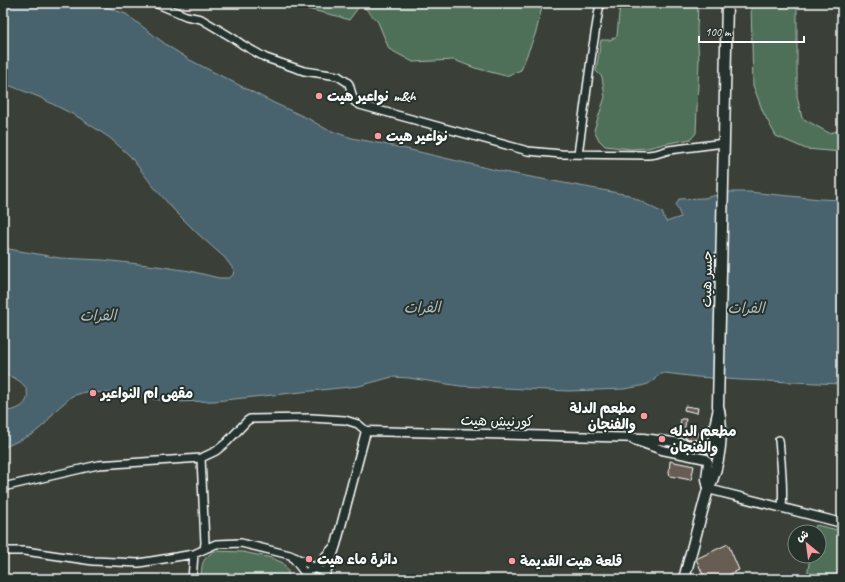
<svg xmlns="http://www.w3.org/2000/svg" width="845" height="582" font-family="Caveat,'Playpen Sans Arabic',sans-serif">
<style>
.green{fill:#506f58;stroke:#a8b7ac}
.water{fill:#4a646e;stroke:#92a2a8}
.building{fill:#685d53;stroke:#fff}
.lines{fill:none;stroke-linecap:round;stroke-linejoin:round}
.minor-casing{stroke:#fff;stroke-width:10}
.tertiary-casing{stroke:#fff;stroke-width:11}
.secondary-casing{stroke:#fff;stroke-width:13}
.minor{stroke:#26332d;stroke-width:7}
.tertiary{stroke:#26332d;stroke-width:8}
.secondary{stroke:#26332d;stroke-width:10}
.poi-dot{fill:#ff9aa2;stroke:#26332d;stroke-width:1.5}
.labels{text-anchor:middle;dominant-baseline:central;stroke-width:4;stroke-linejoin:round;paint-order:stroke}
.poi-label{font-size:14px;font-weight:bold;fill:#fff;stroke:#26332d;text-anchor:start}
.street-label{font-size:14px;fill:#fff;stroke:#26332d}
.water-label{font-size:15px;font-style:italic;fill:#aeb9be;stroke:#26332d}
</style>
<rect width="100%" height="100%" fill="#3a4038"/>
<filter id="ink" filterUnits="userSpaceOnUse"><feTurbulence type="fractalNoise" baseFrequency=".025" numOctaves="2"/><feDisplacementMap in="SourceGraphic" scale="8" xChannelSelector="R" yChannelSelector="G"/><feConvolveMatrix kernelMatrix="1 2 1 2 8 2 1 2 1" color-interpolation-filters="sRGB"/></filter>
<g filter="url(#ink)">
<!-- green -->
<path class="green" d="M 290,3 L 543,3 L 536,32 L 521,70 L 506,76 L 475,68 L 454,60 L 413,62 L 389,49 L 378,22 L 361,4 L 349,20 L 337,16 L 294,6 Z
M 620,3 L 698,3 L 697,30 L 699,60 L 696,133 L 691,139 L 664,144 L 648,148 L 631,149 L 605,146 L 599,140 L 594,130 L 605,97 L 602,77 L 596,71 L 601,40 L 610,40 L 617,36 Z
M 751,3 L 797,3 L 797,96 L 802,118 L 829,133 L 842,130 L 842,152 L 806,149 L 776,136 L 763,112 L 753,85 Z
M 816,525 L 842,531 L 842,579 L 808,579 L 807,578 L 810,556 L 819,556 L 819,532 L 813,532 Z
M 214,551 L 243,552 L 272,558 L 283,563 L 288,571 L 289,579 L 201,579 C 202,564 201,560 214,551 Z"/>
<!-- water -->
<path class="water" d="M 3,3 L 88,3 L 103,6 L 126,14 L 168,46 L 190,60 L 274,103 L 309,119 L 326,129 L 352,138 L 398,147 L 504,172 L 629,195 L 657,210 L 662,212 L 666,222 L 681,217 L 676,205 L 679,199 L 704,198 L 730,192 L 749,192 L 820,199 L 842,200 L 842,384 L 741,380 L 697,377 L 665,373 L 658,375 L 654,380 L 648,384 L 641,386 L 624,389 L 569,391 L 460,386 L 409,378 L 392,377 L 359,386 L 215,401 L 171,402 L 142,397 L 110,393 L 85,392 L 72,396 L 56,410 L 45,424 L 33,434 L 3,448 L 3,411 C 37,411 34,379 3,375 L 3,248 L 60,258 L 103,260 L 157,266 L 190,271 L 219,278 L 229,278 L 233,275 L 234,270 L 225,258 L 198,234 L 173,209 L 153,186 L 130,156 L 110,138 L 78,117 L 39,97 L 3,83 Z"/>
<!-- building -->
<path class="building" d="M 685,406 L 698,408 L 697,413 L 684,410 Z
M 681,419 L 686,419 L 684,433 L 679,432 Z
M 674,429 L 678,429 L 677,440 L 673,440 Z
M 686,431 L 699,433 L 697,440 L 685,438 Z
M 670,461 L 694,466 L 691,480 L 670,476 L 669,472 Z
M 728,544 L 739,570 L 719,579 L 705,579 L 696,559 Z"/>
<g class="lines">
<!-- minor casing -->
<g class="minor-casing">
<path id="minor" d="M 155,3 L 186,16 L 201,19 L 233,38 L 243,45 L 266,58 L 304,71 L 338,76 L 347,82 L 349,84 L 353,98 L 355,102 L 360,105 L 528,151 L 561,154 L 648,155 L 656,154 L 669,150 L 724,143
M 578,154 L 592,52 L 600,3
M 779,440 C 781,462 784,485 782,508
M 3,487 L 98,465 L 201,458
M 204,549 L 205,543 L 201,458 L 216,451 L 227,442 L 247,421 L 250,419 L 311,418 L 345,420 L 358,424 L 366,431
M 3,551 L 25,551 L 93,561 L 139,563 L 194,554 L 216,544 L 241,543 L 290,555 L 303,561 L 315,568
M 293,558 L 307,576
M 192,579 L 194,554"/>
</g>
<!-- tertiary casing -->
<g class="tertiary-casing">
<path id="tertiary" d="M 634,440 L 662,450 L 706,459 L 708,462 L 706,479 L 708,489 L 842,523
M 315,568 L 334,547
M 324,576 L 330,563 L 336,545 L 366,431 L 643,438 L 674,442 L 708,448 L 712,445 L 714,426 L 718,408
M 308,579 C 306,571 313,566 320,570"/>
</g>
<!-- secondary casing -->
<g class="secondary-casing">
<path id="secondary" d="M 684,579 L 708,489 C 720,467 724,430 718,406 L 727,3"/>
</g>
<!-- minor -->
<use href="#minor" class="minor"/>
<!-- tertiary -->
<use href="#tertiary" class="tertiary"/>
<!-- secondary -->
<use href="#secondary" class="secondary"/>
</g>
</g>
<!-- markers -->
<g class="poi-dot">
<circle cx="319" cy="96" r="4"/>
<circle cx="378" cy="136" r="4"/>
<circle cx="93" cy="393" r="4"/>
<circle cx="644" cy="416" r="4"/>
<circle cx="662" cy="439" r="4"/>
<circle cx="309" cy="559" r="4"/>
<circle cx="512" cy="561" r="4"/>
</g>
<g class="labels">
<!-- poi labels -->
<g class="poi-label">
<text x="327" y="96">نواعير هيت m&amp;h</text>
<text x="386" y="136">نواعير هيت</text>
<text x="101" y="393">مقهى ام النواعير</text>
<text x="636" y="408" text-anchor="end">مطعم الدلة<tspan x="636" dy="16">والفنجان</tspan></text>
<text x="670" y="431">مطعم الدله<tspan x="670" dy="16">والفنجان</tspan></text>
<text x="317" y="559">دائرة ماء هيت</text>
<text x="520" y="561">قلعة هيت القديمة</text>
</g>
<!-- street labels -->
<g class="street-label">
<text transform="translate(707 279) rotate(-89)">جسر هيت</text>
<text transform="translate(497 421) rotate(1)">كورنيش هيت</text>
</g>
<!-- water labels -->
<g class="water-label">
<text transform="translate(422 308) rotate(-1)">الفرات</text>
<text x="746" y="308">الفرات</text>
<text transform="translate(98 316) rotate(-1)">الفرات</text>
</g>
</g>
<!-- margin -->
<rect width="845" height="582" fill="none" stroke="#26332d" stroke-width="16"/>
<rect x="8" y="8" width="829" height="566" fill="none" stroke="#fff" stroke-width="1.5" filter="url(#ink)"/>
<!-- north arrow -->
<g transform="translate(807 544) rotate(331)"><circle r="19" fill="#26332d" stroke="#7d8581"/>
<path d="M0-3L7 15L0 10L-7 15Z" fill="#ff9aa2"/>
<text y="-6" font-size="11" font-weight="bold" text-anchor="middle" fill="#ffffff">ش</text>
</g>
<!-- scale -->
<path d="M699 36v6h105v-6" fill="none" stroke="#ffffff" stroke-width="2"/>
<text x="705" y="36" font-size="12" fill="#ffffff" stroke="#26332d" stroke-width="3" paint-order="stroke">100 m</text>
</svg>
